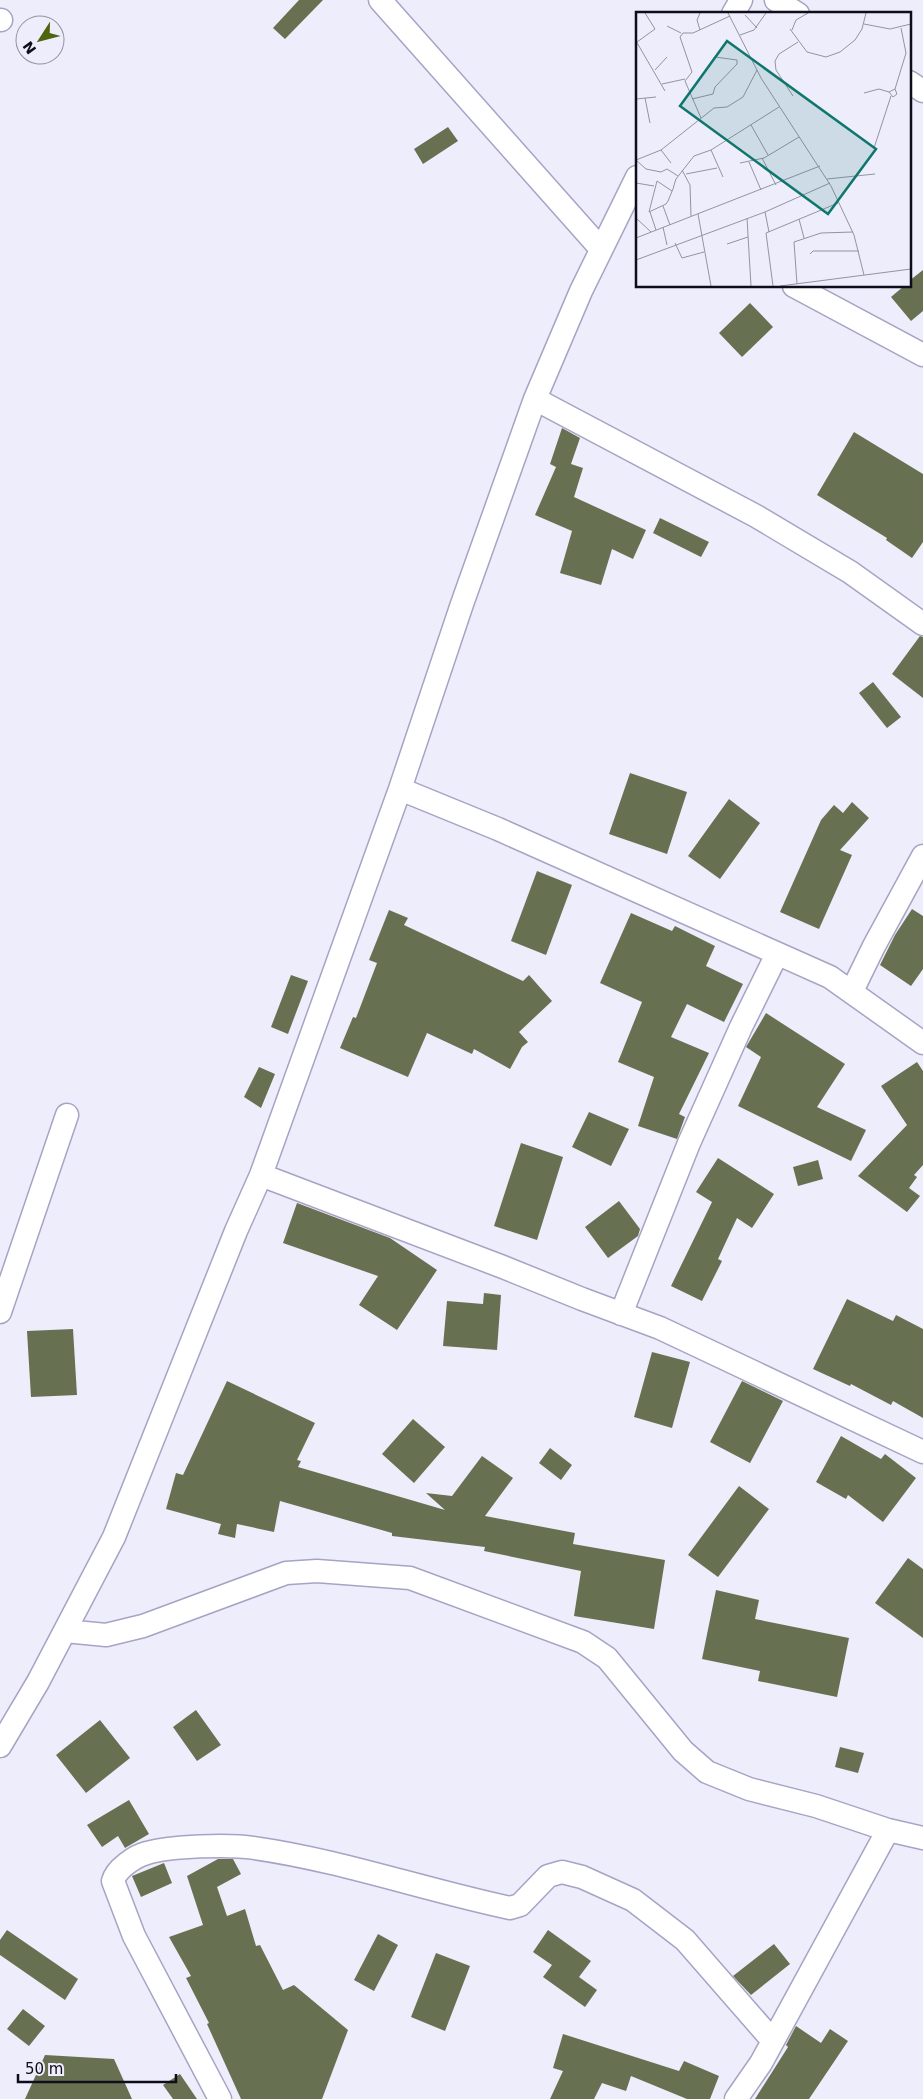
<svg xmlns="http://www.w3.org/2000/svg" width="923" height="2099" font-family="'DejaVu Sans',sans-serif">
<style>
.building{fill:#677152}
.lines{fill:none;stroke-linecap:round;stroke-linejoin:round}
.minor-casing{stroke:#a7a3c5;stroke-width:25}
.minor{stroke:#fff;stroke-width:22}
.inset-road{fill:none;stroke:#9593a1;stroke-width:1}
.view{fill:#0f766e;fill-opacity:0.15;stroke:#0f766e;stroke-width:2.5}
.inset-edge{fill:none;stroke:#0f0d19;stroke-width:2.5}
</style>
<rect width="100%" height="100%" fill="#eeedfb"/>
<!-- building -->
<path class="building" d="M 299,0 L 323,0 L 285,39 L 273,28 Z
M 448,127 L 458,141 L 423,164 L 414,149 Z
M 923,270 L 923,311 L 911,321 L 891,297 L 904,286 L 909,286 L 909,281 Z
M 750,303 L 773,327 L 742,357 L 719,333 Z
M 562,428 L 580,438 L 571,464 L 583,468 L 574,497 L 646,530 L 633,559 L 612,549 L 601,585 L 560,573 L 572,531 L 535,515 L 556,467 L 550,464 Z
M 854,432 L 923,474 L 923,542 L 912,558 L 886,540 L 887,538 L 817,495 Z
M 660,518 L 709,542 L 701,557 L 653,533 Z
M 920,636 L 923,637 L 923,698 L 892,674 Z
M 873,682 L 901,717 L 887,728 L 859,693 Z
M 630,773 L 687,792 L 667,854 L 609,834 Z
M 729,799 L 760,823 L 720,879 L 688,856 Z
M 852,802 L 869,818 L 840,850 L 852,855 L 819,929 L 780,912 L 821,820 L 834,805 L 843,813 Z
M 537,871 L 572,885 L 546,955 L 511,941 Z
M 912,909 L 923,916 L 923,969 L 911,986 L 880,965 L 895,935 Z
M 389,910 L 408,918 L 404,925 L 523,981 L 529,975 L 552,1001 L 519,1032 L 528,1042 L 522,1047 L 510,1069 L 474,1049 L 472,1054 L 427,1033 L 408,1077 L 340,1048 L 353,1017 L 356,1018 L 377,963 L 369,960 Z
M 631,913 L 672,931 L 675,926 L 715,946 L 706,966 L 743,984 L 724,1022 L 687,1004 L 671,1037 L 709,1053 L 679,1114 L 685,1117 L 677,1139 L 638,1126 L 654,1077 L 618,1062 L 642,1002 L 600,983 Z
M 291,975 L 308,981 L 288,1034 L 271,1027 Z
M 766,1013 L 845,1064 L 817,1107 L 866,1130 L 851,1161 L 738,1106 L 761,1057 L 746,1047 Z
M 917,1062 L 923,1071 L 923,1165 L 914,1175 L 917,1177 L 909,1188 L 920,1196 L 907,1212 L 858,1176 L 907,1125 L 881,1086 Z
M 259,1067 L 275,1074 L 261,1108 L 244,1097 Z
M 589,1112 L 629,1129 L 611,1166 L 572,1147 Z
M 521,1143 L 563,1157 L 537,1240 L 494,1226 Z
M 718,1158 L 774,1194 L 752,1228 L 737,1218 L 718,1259 L 722,1261 L 702,1301 L 671,1286 L 712,1202 L 696,1192 Z
M 818,1160 L 823,1179 L 798,1186 L 793,1167 Z
M 619,1201 L 640,1229 L 638,1236 L 608,1258 L 585,1227 Z
M 297,1203 L 390,1238 L 437,1270 L 397,1330 L 359,1305 L 378,1276 L 283,1243 Z
M 484,1293 L 501,1295 L 497,1350 L 443,1346 L 447,1301 L 483,1304 Z
M 847,1299 L 893,1321 L 896,1315 L 923,1329 L 923,1418 L 893,1401 L 891,1405 L 851,1384 L 850,1386 L 813,1369 Z
M 73,1329 L 77,1395 L 31,1397 L 27,1331 Z
M 652,1352 L 690,1362 L 672,1428 L 634,1417 Z
M 227,1381 L 315,1423 L 297,1460 L 301,1461 L 298,1467 L 445,1510 L 426,1493 L 452,1496 L 482,1456 L 513,1478 L 485,1516 L 575,1533 L 573,1544 L 665,1560 L 654,1629 L 574,1616 L 581,1571 L 484,1551 L 485,1547 L 392,1536 L 392,1533 L 280,1501 L 274,1532 L 237,1524 L 235,1538 L 218,1534 L 221,1524 L 166,1509 L 176,1473 L 183,1475 Z
M 742,1381 L 783,1401 L 750,1463 L 710,1442 Z
M 413,1419 L 445,1447 L 414,1483 L 382,1454 Z
M 841,1436 L 881,1459 L 885,1454 L 916,1478 L 883,1522 L 848,1495 L 846,1499 L 816,1482 Z
M 550,1448 L 572,1465 L 561,1480 L 539,1463 Z
M 739,1486 L 769,1509 L 718,1577 L 688,1555 Z
M 908,1558 L 923,1569 L 923,1638 L 875,1603 Z
M 716,1590 L 759,1600 L 755,1619 L 849,1638 L 837,1697 L 758,1681 L 760,1671 L 702,1659 Z
M 196,1710 L 221,1745 L 197,1761 L 173,1727 Z
M 100,1720 L 130,1758 L 86,1793 L 56,1755 Z
M 840,1747 L 864,1753 L 858,1773 L 835,1767 Z
M 129,1800 L 149,1834 L 125,1848 L 118,1836 L 102,1847 L 87,1825 Z
M 218,1859 L 233,1859 L 241,1874 L 217,1887 L 227,1916 L 245,1909 L 256,1946 L 260,1945 L 283,1990 L 294,1985 L 348,2030 L 322,2099 L 241,2099 L 207,2024 L 209,2023 L 186,1978 L 191,1976 L 169,1937 L 203,1925 L 187,1876 Z
M 164,1863 L 172,1883 L 141,1897 L 132,1876 Z
M 7,1930 L 78,1979 L 65,2000 L 0,1955 L 0,1940 Z
M 548,1930 L 591,1961 L 579,1977 L 597,1990 L 585,2007 L 543,1977 L 552,1965 L 533,1952 Z
M 378,1934 L 398,1945 L 374,1991 L 354,1980 Z
M 774,1944 L 790,1964 L 751,1995 L 733,1976 Z
M 436,1953 L 470,1966 L 445,2031 L 411,2017 Z
M 23,2009 L 45,2026 L 29,2046 L 7,2029 Z
M 796,2026 L 821,2043 L 830,2029 L 848,2041 L 809,2099 L 755,2099 L 788,2047 L 786,2045 Z
M 563,2034 L 679,2071 L 684,2061 L 719,2076 L 710,2099 L 687,2099 L 631,2076 L 626,2091 L 602,2083 L 594,2099 L 550,2099 L 563,2071 L 553,2068 Z
M 45,2055 L 114,2059 L 132,2099 L 25,2099 Z
M 180,2074 L 197,2099 L 173,2099 L 163,2085 Z"/>
<g class="lines">
<!-- minor casing -->
<g class="minor-casing">
<path id="minor" d="M 380,0 L 601,249
M 776,0 L 798,14
M 733,14 L 741,0
M 0,20 L 1,20
M 909,82 L 923,91
M 794,286 L 923,355
M 535,399 L 756,516 L 850,572 L 923,624
M 400,789 L 498,829 L 830,977 L 923,1043
M 852,991 L 874,946 L 923,856
M 261,1175 L 503,1267 L 582,1299 L 660,1328 L 923,1452
M 0,1312 L 67,1115
M 621,1314 L 689,1143 L 741,1027 L 777,954
M 65,1631 L 106,1635 L 143,1626 L 286,1573 L 317,1571 L 410,1578 L 583,1642 L 607,1658 L 683,1751 L 707,1772 L 749,1789 L 816,1806 L 888,1830 L 923,1838
M 0,1746 L 38,1682 L 114,1537 L 236,1231 L 261,1175 L 400,789 L 462,604 L 535,399 L 581,291 L 637,177
M 220,2099 L 134,1936 L 113,1881 C 116,1869 135,1856 147,1853 C 171,1846 229,1844 254,1848 C 339,1860 425,1890 510,1908 L 520,1905 L 548,1876 L 562,1872 L 582,1877 L 633,1900 L 685,1940 L 773,2041
M 736,2099 L 761,2063 L 888,1830"/>
</g>
<!-- minor -->
<use href="#minor" class="minor"/>
</g>
<!-- overview -->
<g transform="translate(636 12)">
<rect width="275" height="275" fill="#eeedfb"/>
<path class="inset-road" d="M 92,1 L 125,66 L 195,174 L 218,223 L 228,263M 109,3 L 121,16M 228,12 L 254,17 L 275,12M 31,14 L 45,21M 154,17 L 171,40 L 190,45 L 204,40 L 219,28 L 226,17 L 230,1M 64,18 L 61,8 L 64,1M 156,18 L 160,8 L 172,1M 104,23 L 118,18 L 130,1M 0,29 L 29,79M 1,30 L 19,17 L 9,1M 19,58 L 31,45M 26,72 L 49,67M 259,77 L 270,41 L 265,16M 228,81 L 243,77 L 253,80 L 257,85 L 261,82 L 259,77 L 253,80M 157,84 L 140,58 L 139,49 L 143,42 L 162,30M 9,86 L 14,111M 0,87 L 20,85M 56,87 L 77,82 L 79,75 L 101,52 L 101,48 L 79,45M 65,106 L 49,69 L 56,60 L 44,25 L 47,21 L 57,21 L 94,4M 115,113 L 132,143M 238,136 L 255,84M 25,138 L 35,151M 75,138 L 87,165M 126,146 L 140,173M 113,150 L 125,178M 104,151 L 128,146 L 163,125M 46,158 L 54,173 L 55,204M 50,162 L 81,156M 42,164 L 31,157 L 25,160 L 10,157 L 0,148 L 25,138 L 78,96 L 91,95 L 107,85 L 121,58M 191,167 L 239,162M 0,171 L 18,174M 36,179 L 21,169 L 13,200 L 30,192 L 32,189 L 37,177 L 39,170 L 40,167 L 58,144 L 75,138 L 143,95M 27,194 L 34,213M 14,200 L 20,218M 129,200 L 133,220M 62,202 L 75,274M 0,206 L 15,220M 111,206 L 115,274M 163,207 L 168,226M 27,215 L 31,233M 0,226 L 184,154M 39,231 L 46,246 L 68,240M 91,232 L 112,225M 174,242 L 177,239 L 223,239M 0,248 L 129,200 L 194,171M 161,272 L 158,230 L 185,221 L 217,220M 137,274 L 130,221 L 202,191M 144,274 L 275,257"/>
<path class="view" d="M 91,29 L 240,137 L 192,202 L 44,94 Z"/>
<rect width="275" height="275" class="inset-edge"/>
</g>
<!-- north arrow -->
<g transform="translate(40 40) rotate(234)"><circle r="24" fill="#eeedfb" stroke="#9593a1"/>
<path d="M0-4L9 19L0 12L-9 19Z" fill="#4f640f"/>
<text y="-8" font-size="14" font-weight="bold" text-anchor="middle" fill="#0f0d19">N</text>
</g>
<!-- scale -->
<path d="M18 2074v8h158v-8" fill="none" stroke="#0f0d19" stroke-width="2.5"/>
<text x="25" y="2074" font-size="15" fill="#0f0d19" stroke="#eeedfb" stroke-width="4" paint-order="stroke">50 m</text>
</svg>
